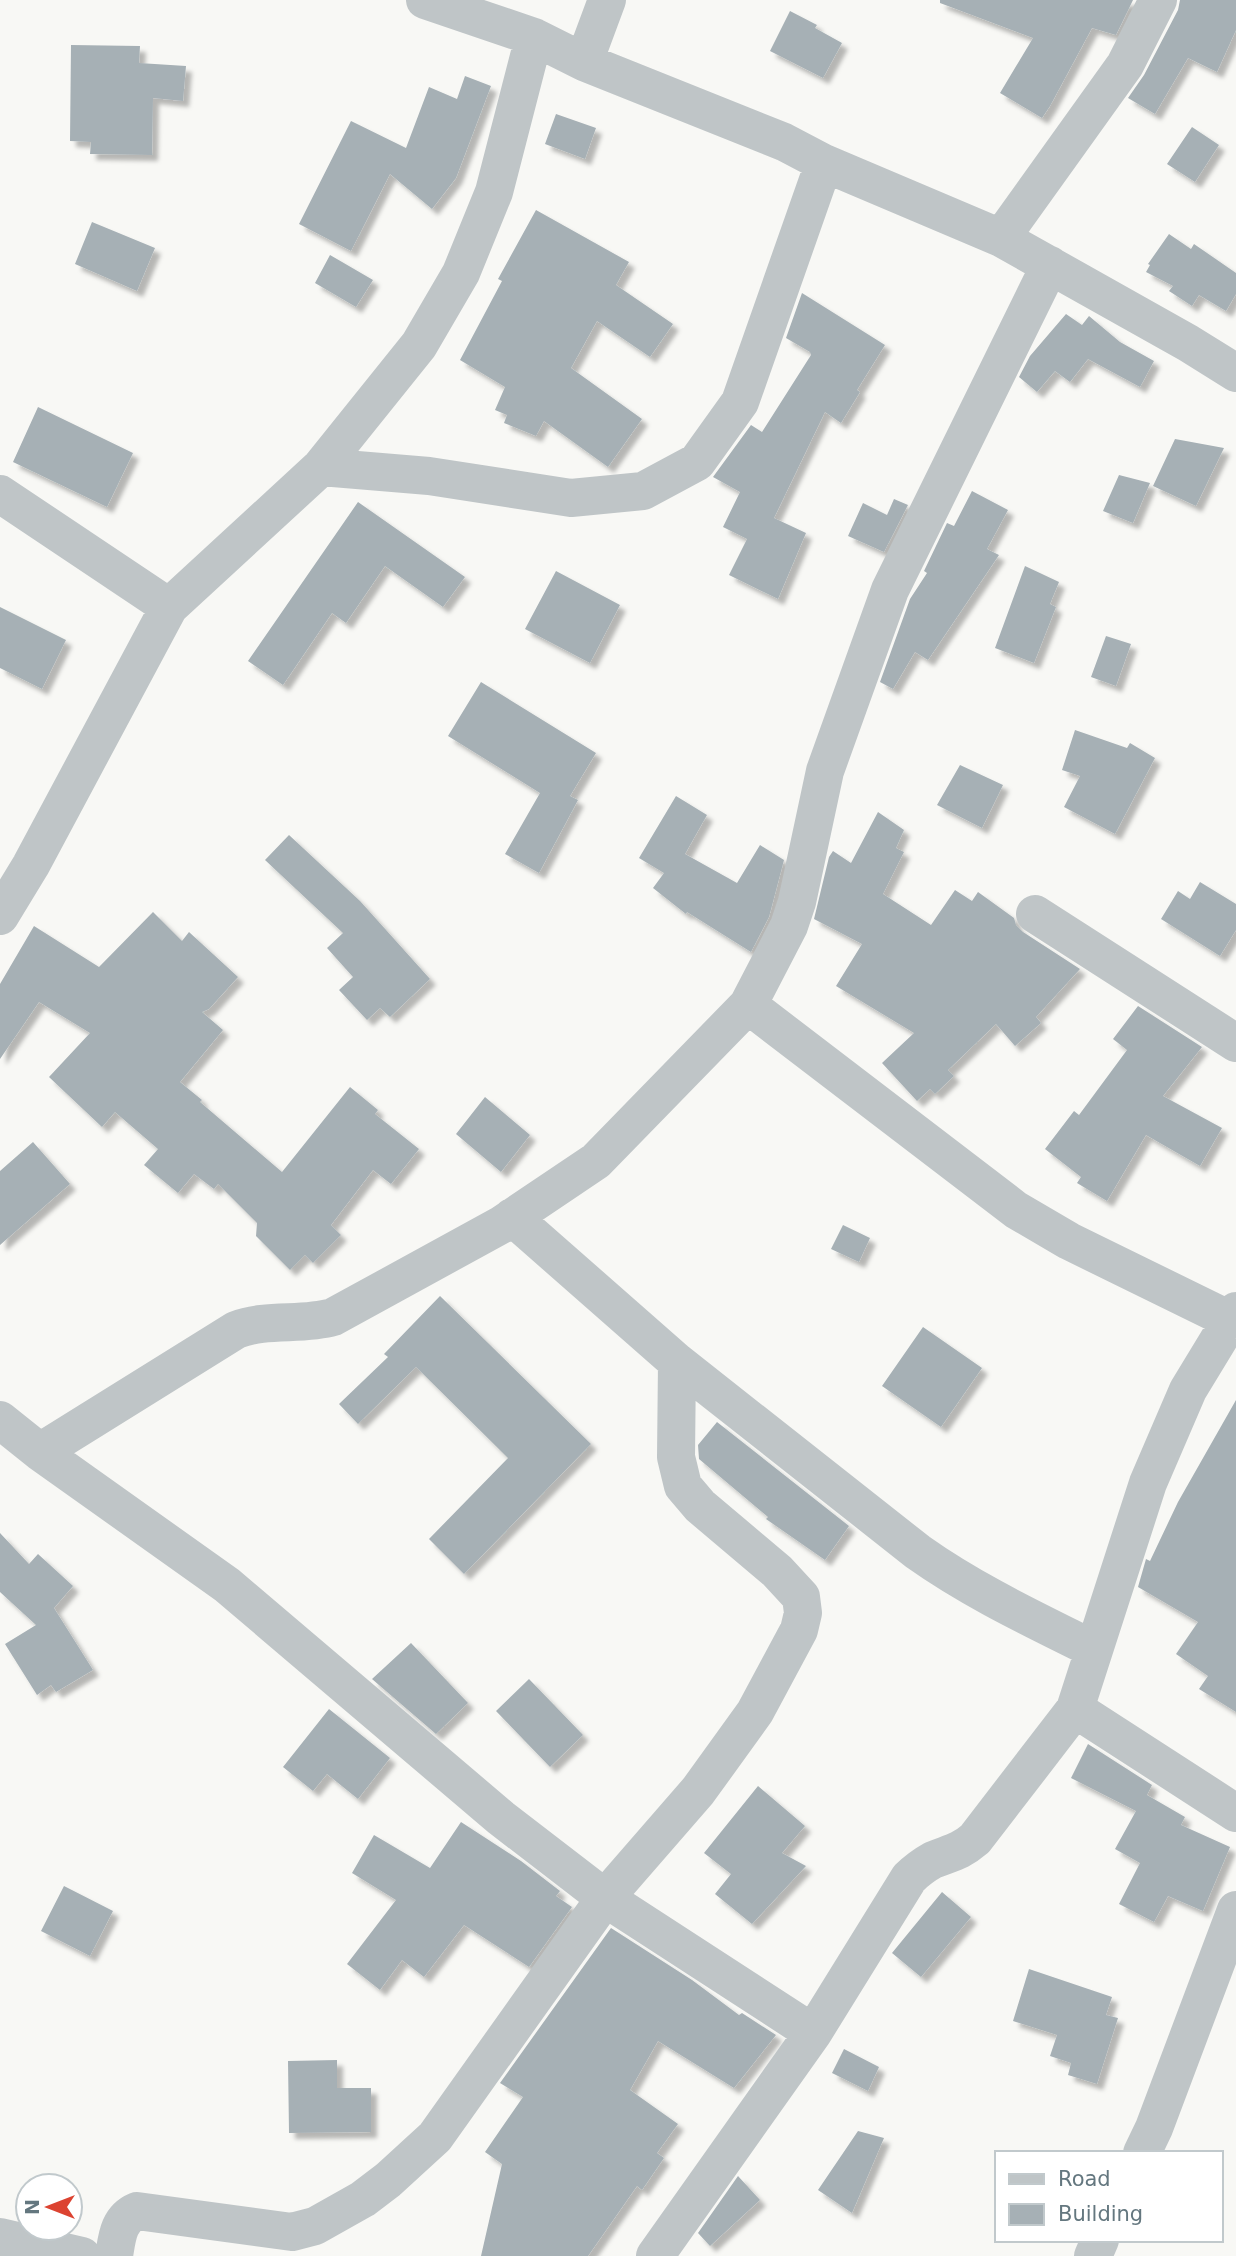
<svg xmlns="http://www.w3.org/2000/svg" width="1236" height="2256" font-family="'DejaVu Sans',sans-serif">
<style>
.building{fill:#a6b0b5;filter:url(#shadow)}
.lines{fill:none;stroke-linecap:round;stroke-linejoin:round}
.minor{stroke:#bfc5c7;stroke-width:38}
</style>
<defs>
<filter id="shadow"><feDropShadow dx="6" dy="6" stdDeviation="2" flood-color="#0004"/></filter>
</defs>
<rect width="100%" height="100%" fill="#f8f8f5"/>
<!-- building -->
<path class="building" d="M 940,0 L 1133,0 L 1116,35 L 1092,28 L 1050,106 L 1042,118 L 1000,93 L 1033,38 L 940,3 Z
M 1180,0 L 1236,0 L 1236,30 L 1217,72 L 1188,58 L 1155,114 L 1128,98 L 1144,75 L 1178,10 Z
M 790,11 L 817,25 L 815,28 L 842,43 L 823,78 L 770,51 Z
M 71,45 L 140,46 L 139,63 L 186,66 L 183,101 L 153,98 L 152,155 L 90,154 L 91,142 L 70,141 Z
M 465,76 L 491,86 L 456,178 L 432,209 L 390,174 L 351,251 L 299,224 L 351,121 L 406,148 L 429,87 L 457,99 Z
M 556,114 L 596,128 L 585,159 L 545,144 Z
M 1192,127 L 1219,145 L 1195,182 L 1167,164 Z
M 536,210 L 629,262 L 616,285 L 673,324 L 650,357 L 597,321 L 571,368 L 642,419 L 608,467 L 544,421 L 536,436 L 504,423 L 507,415 L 495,410 L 505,387 L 460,360 L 502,281 L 498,279 Z
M 92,222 L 155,248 L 137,291 L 75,264 Z
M 1169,234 L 1191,249 L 1194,244 L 1236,273 L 1236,294 L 1226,311 L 1199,295 L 1192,306 L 1169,291 L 1173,286 L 1146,272 L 1150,265 L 1148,264 Z
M 330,255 L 373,280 L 356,307 L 315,283 Z
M 802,293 L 885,345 L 857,390 L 860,392 L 841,423 L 825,412 L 774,518 L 806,533 L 778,599 L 729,575 L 747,539 L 723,527 L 740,492 L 713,477 L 751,425 L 762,432 L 811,355 L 810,352 L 786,338 Z
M 1066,314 L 1082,325 L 1089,316 L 1120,342 L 1154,361 L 1140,387 L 1088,359 L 1070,382 L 1055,371 L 1037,392 L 1019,377 L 1030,356 Z
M 38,407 L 133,453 L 107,507 L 13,462 Z
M 1175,439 L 1224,448 L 1196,506 L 1153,486 Z
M 1119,475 L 1150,483 L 1133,523 L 1103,511 Z
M 972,491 L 1008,510 L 987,549 L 999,555 L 928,660 L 915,652 L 893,689 L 880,682 L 910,599 L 927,573 L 924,571 L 947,523 L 954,526 Z
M 894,499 L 908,505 L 884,552 L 848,536 L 863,503 L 887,515 Z
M 358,502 L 465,577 L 443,607 L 385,566 L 346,623 L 332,613 L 283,685 L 248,661 Z
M 1025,566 L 1059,582 L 1050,604 L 1056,607 L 1034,663 L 995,648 Z
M 556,571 L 620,605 L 590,663 L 525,629 Z
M 0,607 L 66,640 L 42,689 L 0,668 Z
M 1106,636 L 1131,644 L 1116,686 L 1091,677 Z
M 481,682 L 596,753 L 570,796 L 578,800 L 539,873 L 505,854 L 540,793 L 448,736 Z
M 1075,730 L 1127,748 L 1130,743 L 1155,758 L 1115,834 L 1064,807 L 1080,776 L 1062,770 Z
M 960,765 L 1003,785 L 982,828 L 937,805 Z
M 676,796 L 707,815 L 685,854 L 737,883 L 760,845 L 784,860 L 769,917 L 751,952 L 687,912 L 686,914 L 653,888 L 664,873 L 639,858 Z
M 878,812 L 904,830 L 896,848 L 904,852 L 883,894 L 931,925 L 955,890 L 972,901 L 978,892 L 1014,918 L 1016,925 L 1023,932 L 1080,969 L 1036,1017 L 1041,1023 L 1015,1046 L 996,1024 L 948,1070 L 954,1076 L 935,1094 L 930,1089 L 917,1101 L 882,1063 L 914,1033 L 836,986 L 862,944 L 814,919 L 829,857 L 833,851 L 851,863 Z
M 289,835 L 360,901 L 430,979 L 390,1017 L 380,1008 L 367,1020 L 339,990 L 353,977 L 327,948 L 343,933 L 265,860 Z
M 1200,882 L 1236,904 L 1236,930 L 1220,956 L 1161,919 L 1178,891 L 1190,899 Z
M 153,912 L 182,941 L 189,932 L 238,977 L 209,1009 L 202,1012 L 223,1030 L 180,1082 L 202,1100 L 200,1102 L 282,1172 L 350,1087 L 378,1110 L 375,1114 L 419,1149 L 391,1184 L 373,1170 L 331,1225 L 341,1235 L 313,1263 L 305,1255 L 290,1270 L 256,1236 L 257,1223 L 218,1184 L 214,1189 L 194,1174 L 178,1193 L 144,1165 L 158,1149 L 115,1112 L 102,1127 L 49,1077 L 90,1033 L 39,1002 L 0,1059 L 0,984 L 34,926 L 99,967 Z
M 1138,1006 L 1202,1047 L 1163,1096 L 1222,1128 L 1200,1166 L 1146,1135 L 1107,1201 L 1077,1183 L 1081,1177 L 1045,1149 L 1074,1111 L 1079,1115 L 1127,1050 L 1113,1039 Z
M 485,1097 L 530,1135 L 501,1172 L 456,1134 Z
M 33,1142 L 70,1184 L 0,1245 L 0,1171 Z
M 843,1225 L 870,1238 L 859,1262 L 831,1249 Z
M 440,1296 L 591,1444 L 464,1574 L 429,1539 L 508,1458 L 416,1367 L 358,1424 L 339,1404 L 388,1357 L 384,1354 Z
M 923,1327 L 982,1368 L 941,1427 L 882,1386 Z
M 1236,1400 L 1236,1712 L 1199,1689 L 1208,1676 L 1176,1654 L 1198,1622 L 1138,1587 L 1146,1559 L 1150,1561 L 1178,1502 Z
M 717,1422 L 849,1526 L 825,1560 L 766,1519 L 768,1517 L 699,1459 L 698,1445 Z
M 0,1533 L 29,1564 L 38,1554 L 73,1586 L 54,1608 L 93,1670 L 56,1692 L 51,1685 L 37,1695 L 5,1644 L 36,1625 L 0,1592 Z
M 411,1643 L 468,1703 L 436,1734 L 372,1679 Z
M 529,1679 L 583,1735 L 550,1767 L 496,1711 Z
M 329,1709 L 390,1758 L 358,1799 L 327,1774 L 313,1791 L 283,1767 Z
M 1088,1744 L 1152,1785 L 1147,1795 L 1185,1817 L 1181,1825 L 1230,1847 L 1203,1911 L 1168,1896 L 1154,1922 L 1119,1904 L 1140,1863 L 1115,1849 L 1136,1811 L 1071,1778 Z
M 758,1786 L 805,1826 L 782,1853 L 806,1866 L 752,1924 L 715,1894 L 731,1874 L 704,1853 Z
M 461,1822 L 521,1861 L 560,1891 L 556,1896 L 572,1907 L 529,1967 L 464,1925 L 424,1977 L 402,1960 L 380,1990 L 347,1964 L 396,1900 L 352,1873 L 374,1835 L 430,1868 Z
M 64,1886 L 113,1911 L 90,1956 L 41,1931 Z
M 942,1892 L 971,1917 L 921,1977 L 892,1953 Z
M 611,1928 L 692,1980 L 739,2015 L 742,2013 L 776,2035 L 734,2088 L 658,2041 L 630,2090 L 678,2124 L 657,2153 L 664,2158 L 642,2190 L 637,2186 L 588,2256 L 481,2256 L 502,2164 L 485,2152 L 523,2097 L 500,2083 Z
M 1029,1969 L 1112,1997 L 1106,2015 L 1118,2018 L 1097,2084 L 1068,2075 L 1071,2063 L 1050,2056 L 1057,2035 L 1013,2021 Z
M 844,2049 L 879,2067 L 868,2091 L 832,2073 Z
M 337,2060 L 337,2088 L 371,2088 L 371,2132 L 289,2133 L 288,2061 Z
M 858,2131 L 884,2138 L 852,2213 L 818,2190 Z
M 738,2176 L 760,2200 L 710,2246 L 698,2233 Z"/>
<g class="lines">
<!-- minor -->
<path class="minor" d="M 425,0 L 534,37 L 584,62 L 784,142 L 824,163 L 1001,238 L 1188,343 L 1236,373
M 584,62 L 607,0
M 1001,238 L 1125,65 L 1158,0
M 321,467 L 429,476 L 571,498 L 643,491 L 697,462 L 740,402 L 824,163
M 0,494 L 169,607
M 1035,914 L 1236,1043
M 0,916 L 31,865 L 169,607 L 321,467 L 419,345 L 461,273 L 494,192 L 534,37
M 748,1005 L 1016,1210 L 1069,1241 L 1230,1320
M 512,1217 L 677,1362 L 918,1552 C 973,1591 1033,1619 1093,1649
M 0,1420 L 40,1452 L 227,1585 L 501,1818 L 605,1898 L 813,2033
M 40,1452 L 236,1330 C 267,1318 302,1326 333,1317 L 501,1225 L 596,1161 L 748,1005 L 789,926 L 797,902 L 825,771 L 890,590 L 1050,265
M 1075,1709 L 1236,1813
M 1142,2153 L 1154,2128 L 1236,1910
M 0,2237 L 82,2256
M 114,2256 C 117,2238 118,2219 137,2211 L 292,2232 L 315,2226 L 363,2199 L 388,2180 L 435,2137 L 605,1898 L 698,1791 L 755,1712 L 799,1630 L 803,1613 L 801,1597 L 777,1571 L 700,1506 L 683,1486 L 676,1457 L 677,1362
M 655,2256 L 813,2033 L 909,1878 C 916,1871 924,1865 933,1860 C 950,1853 960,1852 975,1839 L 1075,1709 L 1148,1483 L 1188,1390 L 1236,1311
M 1093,2256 L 1100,2240"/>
</g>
<!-- legend -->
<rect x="995" y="2151" width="228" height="91" fill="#ffffff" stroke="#c1c9cc" stroke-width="2"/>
<rect x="1009" y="2174" width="35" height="10" fill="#bfc5c7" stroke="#c1c9cc" stroke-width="2"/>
<text x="1058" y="2186" font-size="21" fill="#64777f">Road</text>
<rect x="1009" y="2204" width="35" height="21" fill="#a6b0b5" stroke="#c1c9cc" stroke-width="2"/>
<text x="1058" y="2221" font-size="21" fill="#64777f">Building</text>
<!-- north arrow -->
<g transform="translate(49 2207) rotate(270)"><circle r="33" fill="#ffffff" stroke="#c1c9cc" stroke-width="2"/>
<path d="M0-5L12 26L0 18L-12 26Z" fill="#dc4331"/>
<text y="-10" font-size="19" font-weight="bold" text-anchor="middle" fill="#64777f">N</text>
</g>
</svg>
